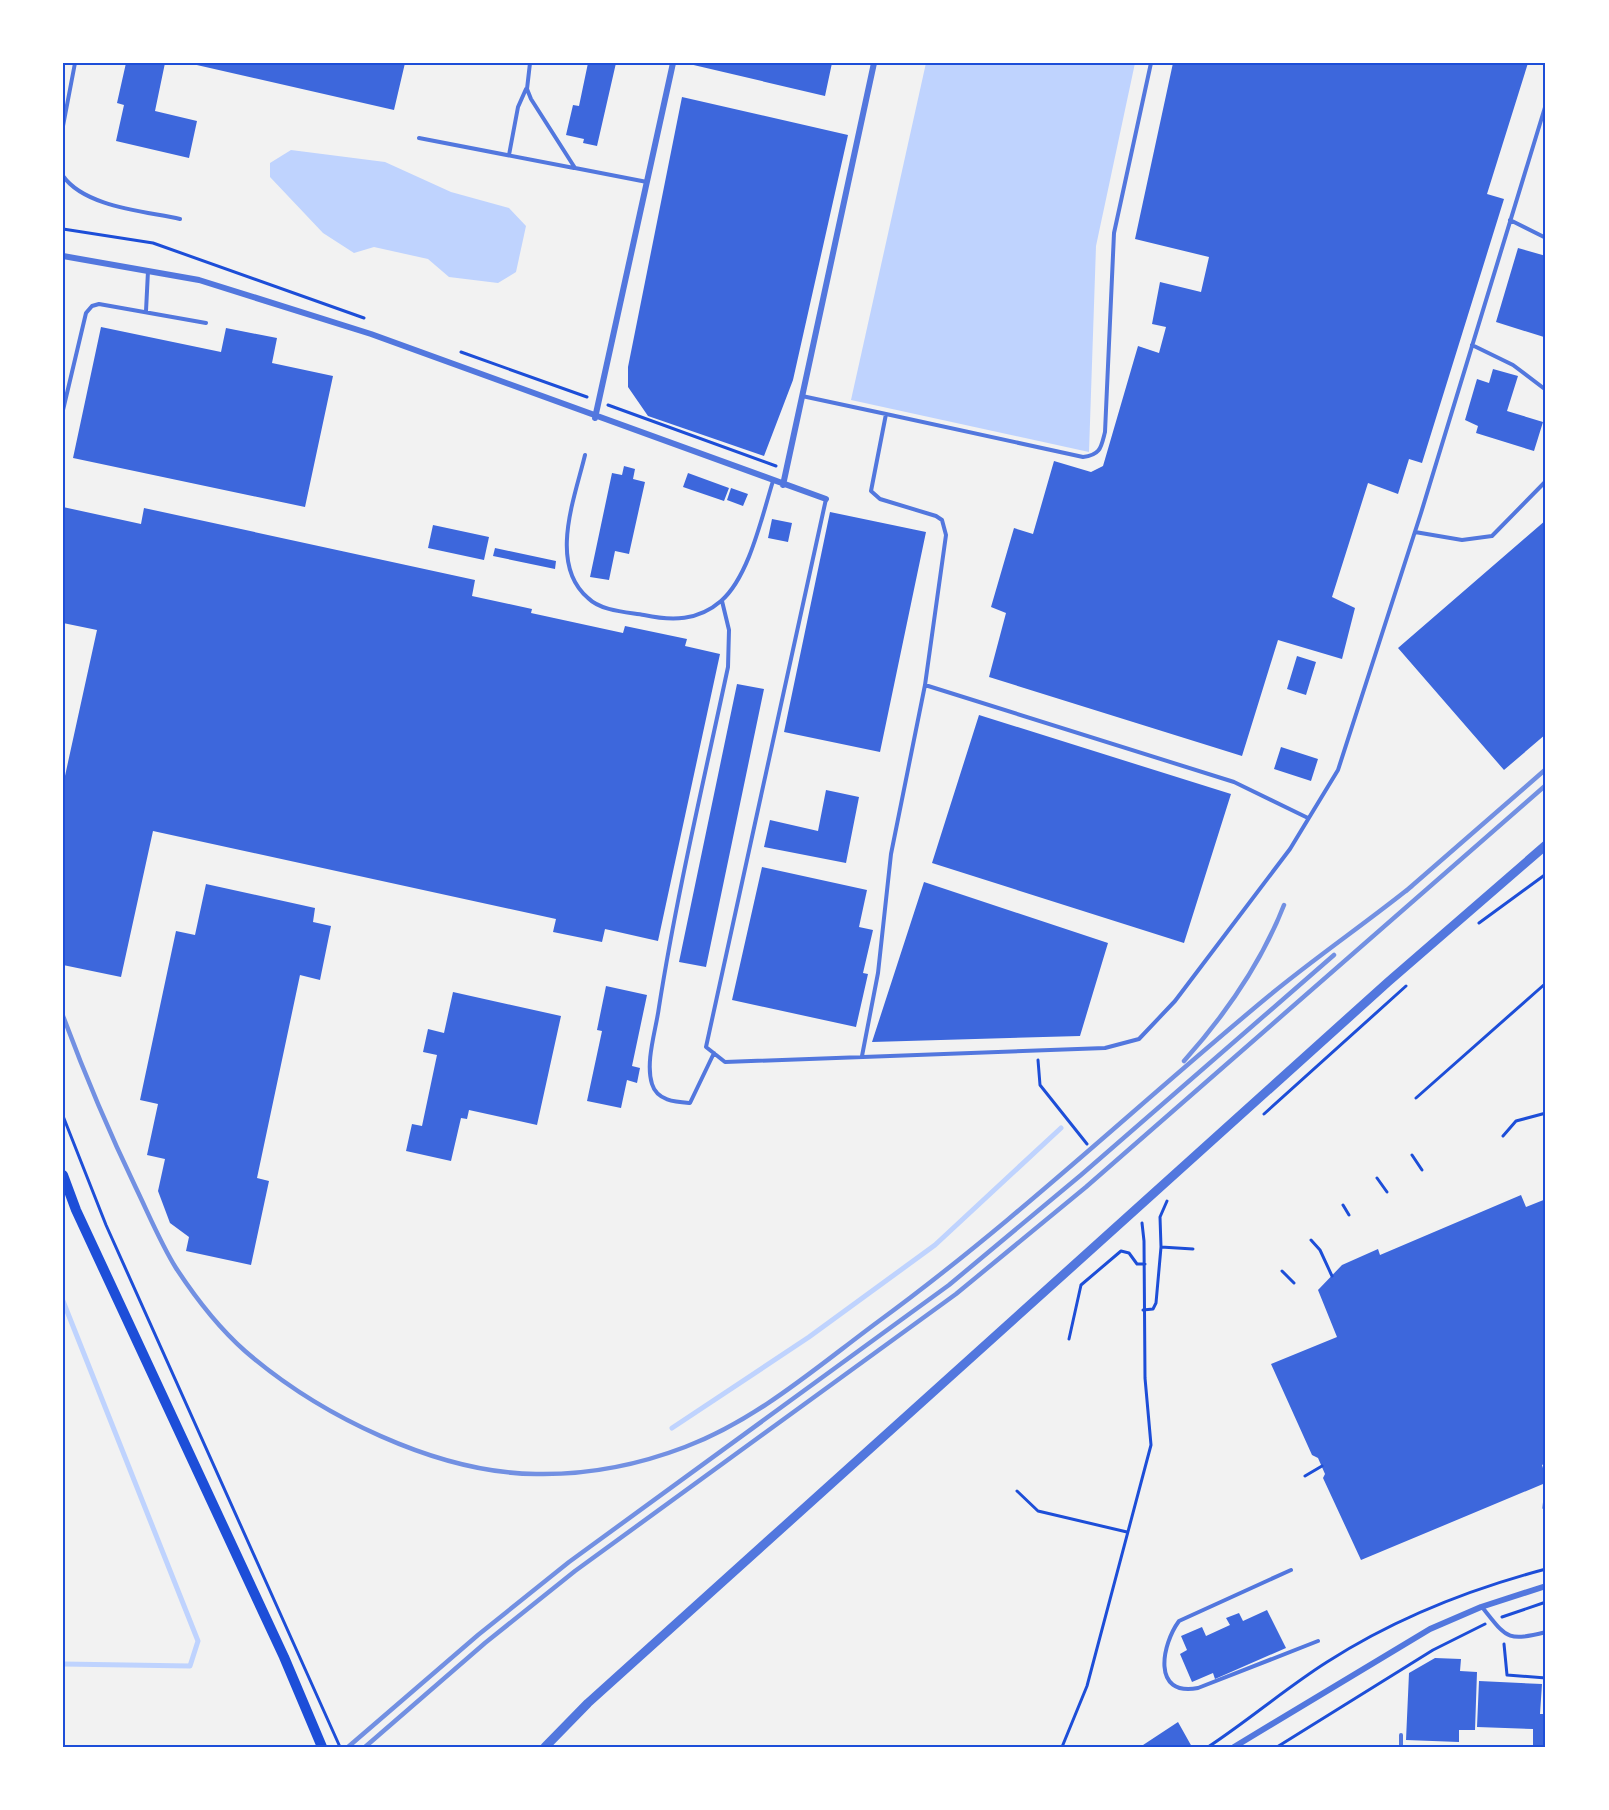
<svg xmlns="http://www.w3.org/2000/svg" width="1609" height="1810" font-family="Jost,sans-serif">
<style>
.water{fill:#bfd3fe}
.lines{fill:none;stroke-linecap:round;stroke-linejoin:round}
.stream{stroke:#bfd3fe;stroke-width:5}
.building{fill:#3d67dc}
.path{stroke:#1d4ed8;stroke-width:3}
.service{stroke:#5277de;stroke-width:4}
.minor{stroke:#5277de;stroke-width:6}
.tertiary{stroke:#5277de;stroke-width:9}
.secondary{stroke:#1d4ed8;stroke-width:10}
.rail{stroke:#7290e2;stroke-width:4.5}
.neatline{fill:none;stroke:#1d4ed8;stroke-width:2}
</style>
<rect width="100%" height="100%" fill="#f2f2f2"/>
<!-- water -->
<path class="water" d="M 926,63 L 1135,63 L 1096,246 L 1089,452 L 851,400 Z
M 291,150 L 385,162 L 451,192 L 509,208 L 526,226 L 516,272 L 498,283 L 449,277 L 428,259 L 374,247 L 354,253 L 323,233 L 270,177 L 270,163 Z"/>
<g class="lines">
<!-- stream -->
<path class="stream" d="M 63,1301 L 198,1641 L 190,1666 L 63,1664
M 672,1428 L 809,1337 L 935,1245 L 1061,1128"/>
</g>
<!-- building -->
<path class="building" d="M 126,63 L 165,63 L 155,111 L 197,121 L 189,158 L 116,141 L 124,105 L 117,103 Z
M 188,63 L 405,63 L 394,110 Z
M 588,63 L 616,63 L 597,146 L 583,143 L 584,139 L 566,135 L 573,105 L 579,106 Z
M 685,63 L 832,63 L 825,96 Z
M 1173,63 L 1528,63 L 1487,194 L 1504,199 L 1422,463 L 1409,459 L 1398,494 L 1368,483 L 1332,597 L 1355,608 L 1342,659 L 1278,640 L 1242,756 L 989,677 L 1006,613 L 991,607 L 1014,528 L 1033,534 L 1054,461 L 1091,472 L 1103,466 L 1138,346 L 1159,353 L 1166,327 L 1152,324 L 1160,282 L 1201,292 L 1209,257 L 1135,239 Z
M 682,97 L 848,135 L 793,380 L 764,456 L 648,416 L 628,387 L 628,367 Z
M 1518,248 L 1546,256 L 1544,337 L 1496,322 Z
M 101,327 L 221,352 L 226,328 L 277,338 L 272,363 L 333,376 L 305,507 L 73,458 Z
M 1493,369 L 1518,376 L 1507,411 L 1543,422 L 1534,451 L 1476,433 L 1478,426 L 1465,420 L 1477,379 L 1489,383 Z
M 624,466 L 635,469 L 633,479 L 645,482 L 629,554 L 615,551 L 609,580 L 590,577 L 612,473 L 622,475 Z
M 688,473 L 729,488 L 724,501 L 683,487 Z
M 731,488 L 748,494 L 743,506 L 727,500 Z
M 63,507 L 141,524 L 144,508 L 475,580 L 472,596 L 532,609 L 531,613 L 623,633 L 625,626 L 687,639 L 685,646 L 720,654 L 658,941 L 605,929 L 602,942 L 553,932 L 556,919 L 153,831 L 121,977 L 63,965 L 63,785 L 97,630 L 63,623 Z
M 830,512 L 926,532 L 880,752 L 784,732 Z
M 772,519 L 792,523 L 788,542 L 768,538 Z
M 1546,520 L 1546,734 L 1504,770 L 1398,648 Z
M 433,525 L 489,537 L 484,560 L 428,548 Z
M 495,548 L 556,561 L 555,569 L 493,556 Z
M 1297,656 L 1316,662 L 1306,695 L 1287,689 Z
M 737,684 L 764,689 L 706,967 L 679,962 Z
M 979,715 L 1231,794 L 1184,943 L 932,863 Z
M 1281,747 L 1318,759 L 1311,781 L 1274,769 Z
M 826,790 L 859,797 L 846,863 L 764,847 L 770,820 L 818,831 Z
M 762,867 L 867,890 L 859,927 L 873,930 L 863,973 L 868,974 L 856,1027 L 732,1000 Z
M 924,882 L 1108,943 L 1080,1036 L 872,1042 Z
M 206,884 L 315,908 L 313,922 L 331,926 L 320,980 L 300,975 L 257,1178 L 269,1181 L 251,1265 L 186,1251 L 189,1237 L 170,1223 L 158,1191 L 165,1159 L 147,1155 L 158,1104 L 140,1100 L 176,931 L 195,935 Z
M 606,986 L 647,995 L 632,1066 L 640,1068 L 637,1083 L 627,1080 L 621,1108 L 587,1101 L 602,1031 L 597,1030 Z
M 453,992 L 561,1016 L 537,1125 L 469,1110 L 467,1119 L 461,1118 L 451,1161 L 406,1151 L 412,1124 L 422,1126 L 437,1055 L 423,1052 L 428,1029 L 444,1033 Z
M 1521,1195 L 1526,1207 L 1546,1199 L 1546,1463 L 1542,1465 L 1546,1477 L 1543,1484 L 1361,1560 L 1323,1478 L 1325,1474 L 1318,1458 L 1312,1455 L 1271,1364 L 1337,1337 L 1318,1290 L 1342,1265 L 1378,1249 L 1380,1255 Z
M 1267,1610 L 1286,1648 L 1215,1679 L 1213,1673 L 1192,1682 L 1180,1654 L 1187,1650 L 1181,1636 L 1202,1627 L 1206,1636 L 1230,1625 L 1226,1618 L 1239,1613 L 1243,1621 Z
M 1435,1658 L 1461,1659 L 1460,1671 L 1477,1672 L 1475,1730 L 1459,1730 L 1459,1742 L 1406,1740 L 1409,1673 Z
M 1479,1681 L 1542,1684 L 1540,1714 L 1546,1714 L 1546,1747 L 1533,1747 L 1533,1729 L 1477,1727 Z
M 1178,1722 L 1192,1747 L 1140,1747 Z"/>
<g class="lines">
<!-- path -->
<path class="path" d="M 63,229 L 153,243 L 364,318
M 461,352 L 587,397
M 608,405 L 776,466
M 1479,923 L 1546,874
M 1038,1060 L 1040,1085 L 1087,1144
M 1416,1098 L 1546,983
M 1264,1114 L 1406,986
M 63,1116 L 106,1225 L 340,1747
M 1503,1136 L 1516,1121 L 1546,1113
M 1412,1155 L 1422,1170
M 1377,1178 L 1387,1192
M 1343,1205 L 1349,1215
M 1311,1240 L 1320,1250 L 1332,1276
M 1161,1247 L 1193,1249
M 1282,1271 L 1294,1283
M 1143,1310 L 1153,1309 L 1156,1303 L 1161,1247 L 1160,1217 L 1167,1201
M 1069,1339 L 1081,1285 L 1121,1251 L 1129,1253 L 1137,1264 L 1145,1264
M 1305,1476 L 1322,1466
M 1017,1491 L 1038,1511 L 1127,1532
M 1544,1508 L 1546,1484
M 1502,1617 L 1546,1602
M 1504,1644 L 1507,1675 L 1546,1678
M 1062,1747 L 1087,1686 L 1151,1445 L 1145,1378 L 1144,1241 L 1142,1223
M 1208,1747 C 1249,1720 1286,1688 1327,1662 C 1394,1619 1470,1589 1546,1569
M 1277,1747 L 1433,1650 L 1485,1624"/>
<!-- service -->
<path class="service" d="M 530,63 L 527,89 L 531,99 L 575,168 L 647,182
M 63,126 L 75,63
M 419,138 L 574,168
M 509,155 L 518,107 L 526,89
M 63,176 C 85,207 144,211 180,219
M 1510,220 L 1546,238
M 146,311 L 148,271
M 1472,345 L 1513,365 L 1546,390
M 802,396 L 886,414 L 871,491 L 880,499 L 936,516 L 942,520 L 946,535 L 925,685 L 891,854 L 878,973 L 862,1056
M 63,410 L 86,313 L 92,306 L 99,304 L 206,323
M 886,414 L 1083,457 C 1101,455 1101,447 1105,432 L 1114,233 L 1151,63
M 585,455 C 575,497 548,564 588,598 C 601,611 626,612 644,615 C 672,621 698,621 721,601 C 749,577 762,516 773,481
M 826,499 L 706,1047 L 725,1062 L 1105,1048 L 1139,1039 L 1175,1001 L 1290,849 L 1338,770 L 1421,513 L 1546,104
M 1415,532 L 1462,540 L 1492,536 L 1546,481
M 925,685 L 1234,782 L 1308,818
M 714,1053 L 690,1103 C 676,1102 657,1101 652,1084 C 645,1062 656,1030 659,1007 C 677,893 704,780 728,667 L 729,630 L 722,601
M 1291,1570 L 1179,1621 C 1162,1644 1151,1697 1198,1688 L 1318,1641
M 1482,1607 C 1507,1638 1506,1642 1546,1632
M 1401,1735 L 1401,1747"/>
<!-- minor -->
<path class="minor" d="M 63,256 L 199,280 L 371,334 L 826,499
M 595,418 L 673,63
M 783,485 L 874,63
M 1234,1747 L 1430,1629 L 1481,1607 L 1546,1586"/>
<!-- tertiary -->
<path class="tertiary" d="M 545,1747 L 588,1703 L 1388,982 L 1546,845"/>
<!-- secondary -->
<path class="secondary" d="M 63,1175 L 76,1210 L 284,1657 L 322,1747"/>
<!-- rail -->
<path class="rail" d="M 1406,891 L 1546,769
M 63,1016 C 85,1075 109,1132 136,1188 C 149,1215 161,1244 176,1268 C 195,1297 219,1328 245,1351 C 319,1415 436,1473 536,1474 C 586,1475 638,1465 685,1447 C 757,1420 818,1366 879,1321 C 1017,1220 1139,1103 1270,995 C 1316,957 1366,923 1412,886
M 1184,1061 C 1226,1014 1261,964 1284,905
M 348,1747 L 478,1635 L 569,1562 L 949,1285 L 1081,1175 L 1334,955
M 365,1747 L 485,1643 L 575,1571 L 956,1294 L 1086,1187 L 1546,785"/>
</g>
<!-- border -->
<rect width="1609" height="1810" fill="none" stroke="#ffffff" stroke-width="129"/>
<rect x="64" y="64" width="1480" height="1682" class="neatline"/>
</svg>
